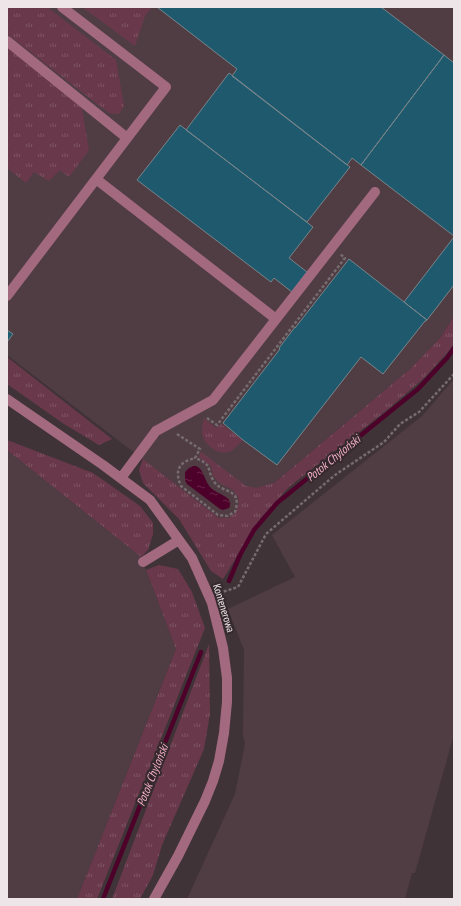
<svg xmlns="http://www.w3.org/2000/svg" width="461" height="906" font-family="'PT Sans Narrow',sans-serif">
<style>
.built{fill:#503d43}
.grass{fill:url(#grass-tufts)}
.water{fill:url(#water-ripples)}
.lines{fill:none;stroke-linecap:round;stroke-linejoin:round}
.stream{stroke:#4d0029;stroke-width:4.5}
.building{fill:#1f596e;stroke:#77858b}
.path{stroke:#766b6f;stroke-width:2.5;stroke-dasharray:3 2;stroke-linecap:butt}
.minor{stroke:#a36a7f;stroke-width:10}
.labels{text-anchor:middle;dominant-baseline:central;stroke-width:4;stroke-linejoin:round;paint-order:stroke}
.street-label{font-size:11px;fill:#ede5e8;stroke:#35292d}
.water-label{font-size:12px;font-style:italic;fill:#f5b0c9;stroke:#35292d}
</style>
<defs>
<pattern id="grass-tufts" width="24" height="20" patternUnits="userSpaceOnUse"><rect width="24" height="20" fill="#69384b"/><path d="M3 7l-1-3M5 7V3M7 7l1-3M15 17l-1-3M17 17v-4M19 17l1-3" fill="none" stroke="#7f5565"/></pattern>
<pattern id="water-ripples" width="26" height="14" patternUnits="userSpaceOnUse"><rect width="26" height="14" fill="#4d0029"/><path d="M2 4q2-2 4 0t4 0M15 11q2-2 4 0t4 0" fill="none" stroke="#672548"/></pattern>
</defs>
<rect width="100%" height="100%" fill="#403337"/>
<!-- built -->
<path class="built" d="M 7,7 L 454,7 L 454,316 L 440,338 L 410,369 L 226,523 L 7,355 Z
M 454,379 L 454,734 L 415,873 L 412,873 L 405,899 L 187,899 L 235,794 L 245,744 L 243,735 L 244,650 L 228,609 L 295,577 L 272,535 L 422,416 Z
M 7,450 L 141,557 L 176,649 L 77,899 L 7,899 Z"/>
<!-- grass -->
<path class="grass" d="M 7,7 L 47,7 L 116,60 L 124,106 L 119,114 L 109,113 L 7,34 Z
M 82,7 L 152,7 L 145,16 L 135,46 Z
M 7,47 L 81,103 L 89,150 L 69,177 L 60,170 L 49,181 L 34,172 L 26,183 L 7,168 Z
M 454,316 L 454,344 L 448,352 L 423,379 L 387,410 L 289,487 L 260,519 L 223,579 L 211,571 L 179,519 L 143,483 L 139,470 L 143,459 L 219,518 L 229,518 L 236,512 L 239,502 L 238,497 L 233,490 L 218,482 L 213,476 L 211,466 L 199,457 L 201,452 L 246,486 L 256,488 L 274,483 L 410,369 L 440,338 Z
M 7,357 L 112,439 L 99,445 L 64,424 L 7,384 Z
M 204,418 L 216,428 L 221,424 L 243,440 C 239,443 235,449 231,451 C 219,457 202,444 202,431 C 202,427 203,422 204,418 Z
M 7,440 L 93,473 L 140,506 L 153,523 L 153,534 L 148,550 L 141,557 L 7,450 Z
M 159,565 L 178,569 L 192,592 L 205,628 L 97,899 L 77,899 L 176,649 L 146,570 Z
M 209,644 L 210,714 L 204,749 L 162,845 L 153,875 L 140,899 L 112,899 Z"/>
<!-- water -->
<path class="water" d="M 193,466 L 196,466 C 205,470 204,482 212,489 C 219,495 235,497 229,508 L 223,510 L 220,509 L 187,484 L 185,480 L 185,472 L 189,468 Z"/>
<g class="lines">
<!-- stream -->
<path class="stream" d="M 229,581 L 240,555 L 254,530 L 277,503 L 418,389 L 447,358 L 454,348
M 103,899 L 201,652"/>
</g>
<!-- building -->
<path class="building" d="M 157,7 L 381,7 L 444,55 L 361,165 L 352,158 L 347,165 L 232,76 L 237,69 Z
M 444,55 L 454,63 L 454,236 L 361,165 Z
M 229,73 L 350,167 L 307,222 L 186,130 Z
M 180,125 L 313,227 L 289,258 L 307,272 L 292,292 L 274,278 L 271,282 L 137,180 Z
M 454,237 L 454,285 L 427,320 L 404,302 Z
M 349,259 L 427,320 L 426,321 L 425,321 L 383,374 L 361,357 L 277,465 L 243,440 L 223,423 L 280,349 L 279,348 L 295,327 L 295,328 Z
M 7,330 L 13,334 L 7,342 Z"/>
<g class="lines">
<!-- path -->
<path class="path" d="M 207,418 L 217,425 L 345,258 L 340,254
M 177,434 L 200,449 L 195,458 C 213,465 206,467 213,480 C 221,495 243,486 235,512 L 227,516 L 218,515 L 181,486 C 174,470 179,462 195,458
M 219,593 L 238,587 L 266,534 L 335,475 L 384,442 L 400,424 L 419,412 L 454,374"/>
<!-- minor -->
<path class="minor" d="M 7,41 L 127,138
M 96,179 L 276,319
M 7,296 L 166,87 L 62,7
M 7,399 L 103,465 L 150,500 L 192,558 L 212,603 L 223,648 L 227,678 L 227,702 L 224,733 L 219,761 L 213,781 L 205,801 L 178,856 L 154,899
M 121,478 L 156,431 L 213,400 L 375,192
M 143,562 L 179,540"/>
</g>
<g class="labels">
<!-- street labels -->
<g class="street-label">
<text transform="translate(224 608) rotate(73)">Kontenerowa</text>
</g>
<!-- water labels -->
<g class="water-label">
<text transform="translate(333 458) rotate(-39)">Potok Chyloński</text>
<text transform="translate(152 775) rotate(-68)">Potok Chyloński</text>
</g>
</g>
<!-- border -->
<rect width="461" height="906" fill="none" stroke="#ede5e8" stroke-width="16"/>
</svg>
